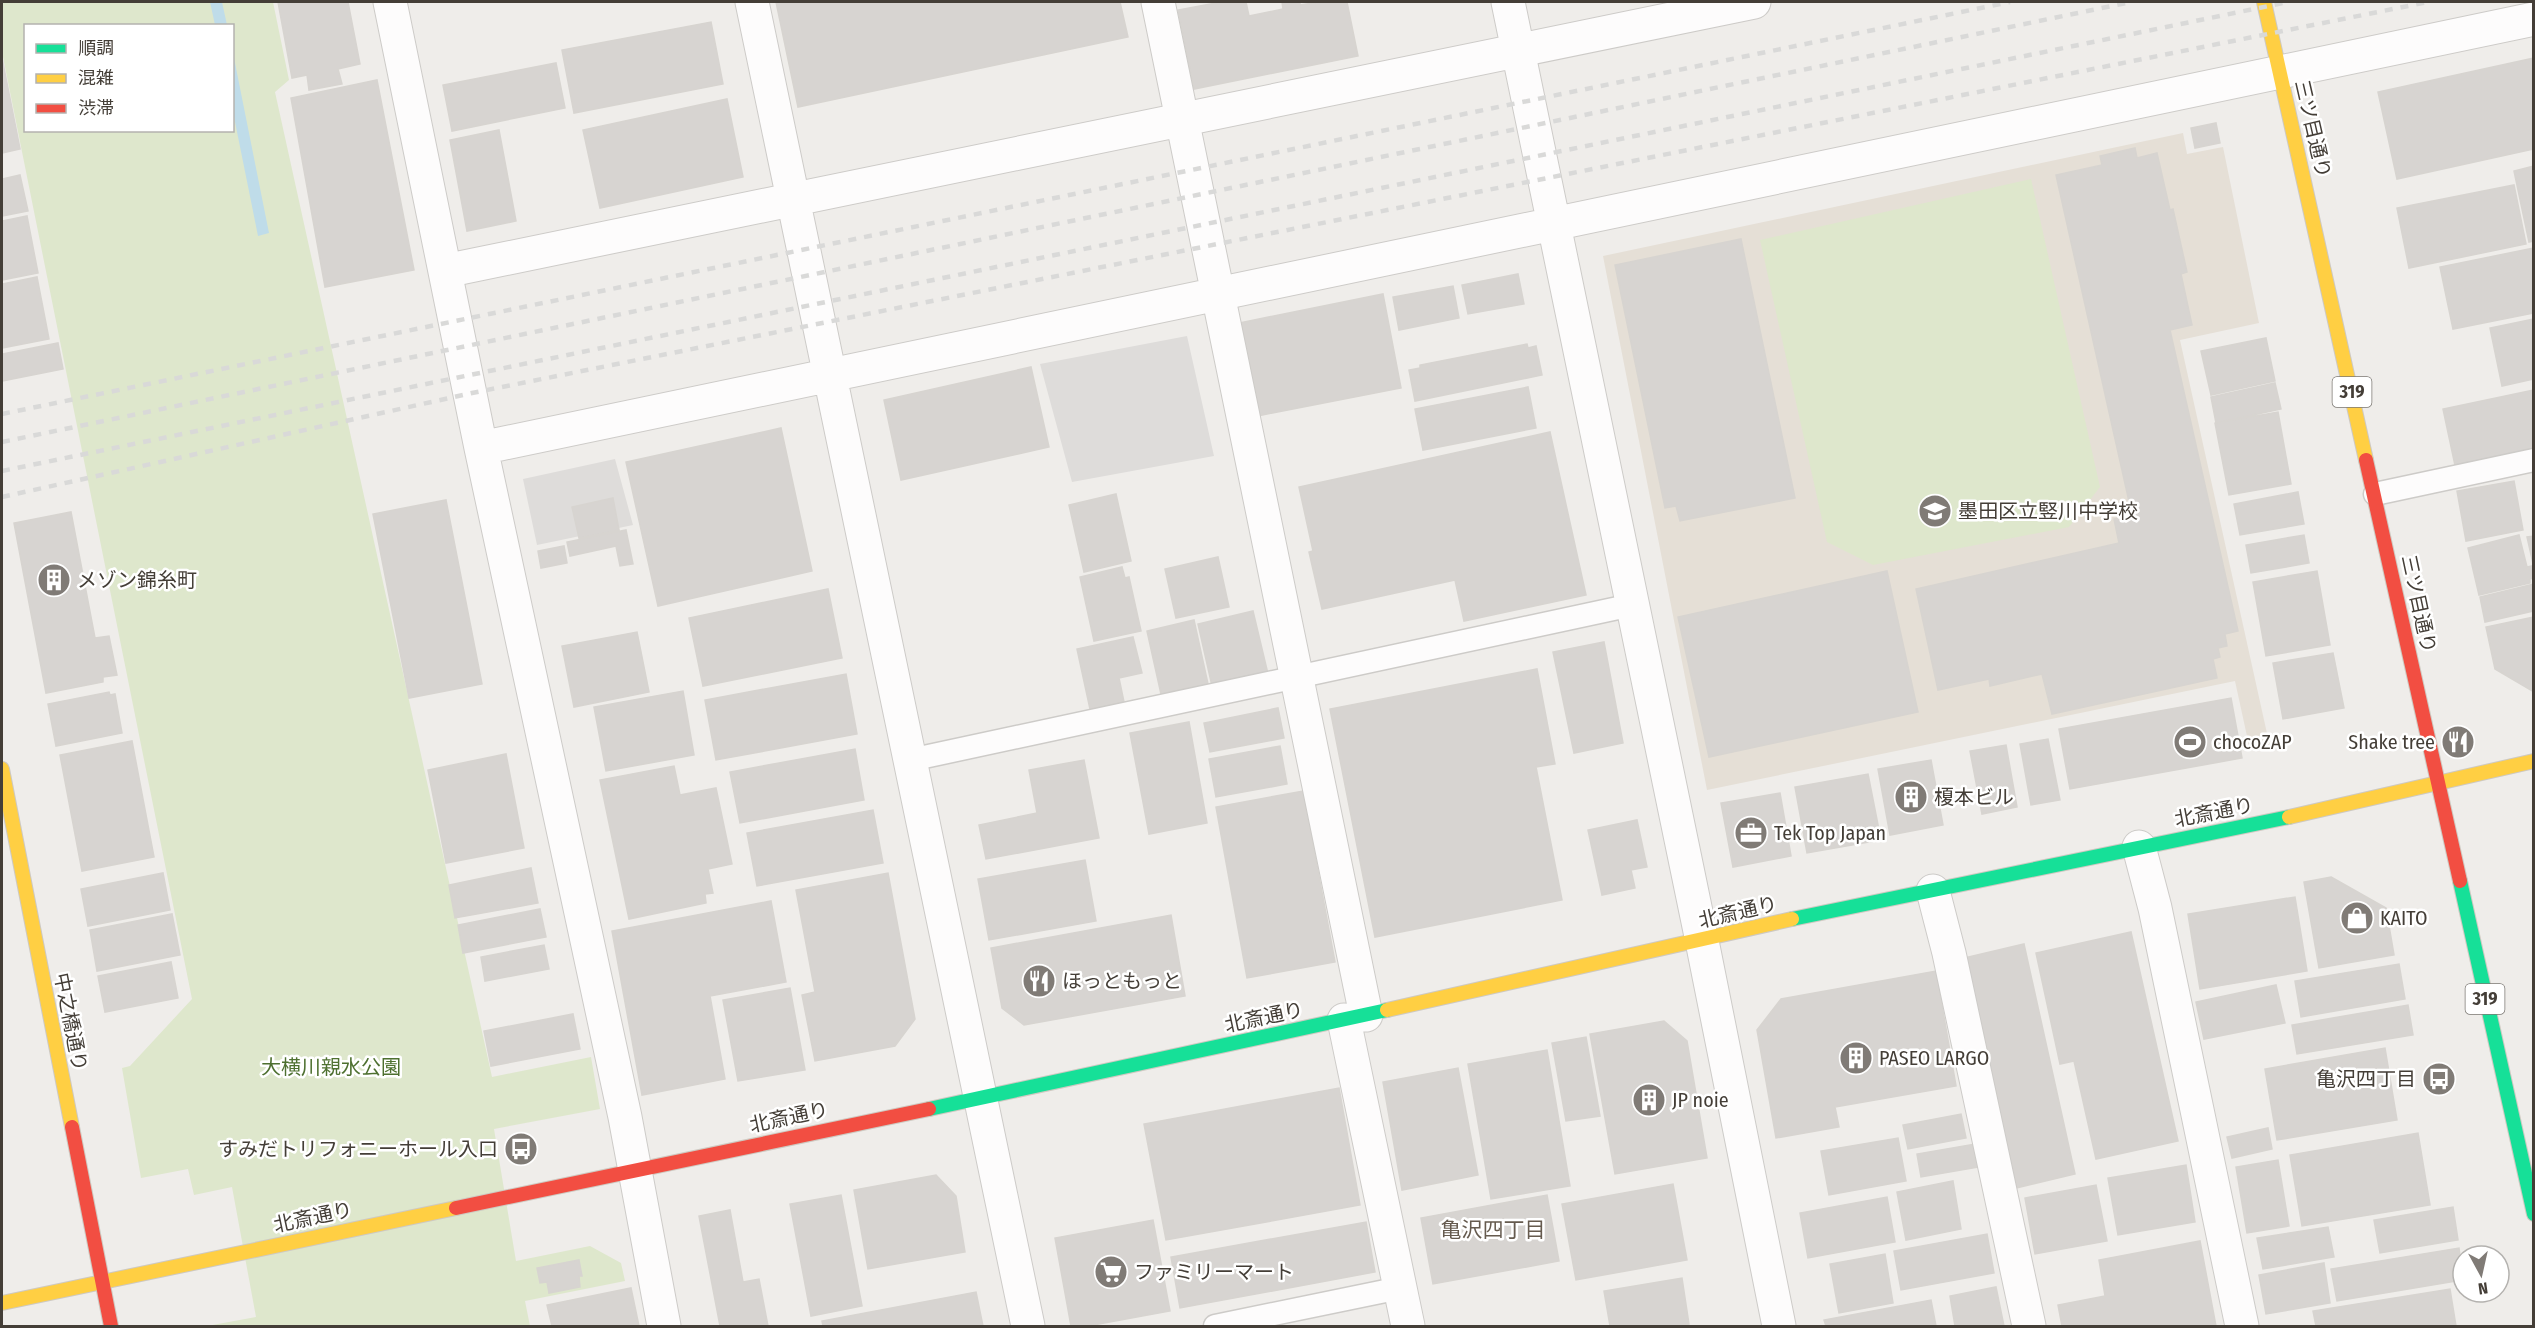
<svg xmlns="http://www.w3.org/2000/svg" width="2535" height="1328" font-family="'Fira Sans Condensed','Noto Sans JP',sans-serif">
<style>
.education{fill:#e5dfd6}
.green{fill:#dee7cc;fill-rule:evenodd}
.parking{fill:#dedcda}
.water{fill:#bfdce9}
.building{fill:#d7d4d1;stroke:#d7d4d0;stroke-width:1.5}
.lines{fill:none;stroke-linecap:round;stroke-linejoin:round}
.lane-casing{stroke:#cdcbc8;stroke-width:25}
.street-casing{stroke:#cdcbc8;stroke-width:35}
.fast-casing{stroke:#cec9c1;stroke-width:16}
.slow-casing{stroke:#cec9c1;stroke-width:16}
.jam-casing{stroke:#cec9c1;stroke-width:16}
.lane{stroke:#fdfcfc;stroke-width:22}
.street{stroke:#fdfcfc;stroke-width:33}
.fast{stroke:#16e098;stroke-width:14}
.slow{stroke:#ffcf43;stroke-width:14}
.jam{stroke:#f24e42;stroke-width:14}
.rail{stroke:#d9d9d8;stroke-width:4.5;stroke-dasharray:8 8;stroke-linecap:butt}
.labels{text-anchor:middle;dominant-baseline:central;stroke-width:5;stroke-linejoin:round;paint-order:stroke}
.shield{fill:#fff;stroke:#7c7873;stroke-width:1.5}
.shield-label{font-size:18px;font-weight:bold;fill:#443e37}
.street-label{font-size:20px;fill:#443e37;stroke:#fff}
.poi-label{font-size:20px;fill:#443e37;stroke:#fff;text-anchor:start}
.park-label{font-size:20px;fill:#4e7030;stroke:#fff}
.neighbourhood-label{font-size:21px;fill:#665b4f;stroke:#fff}
</style>
<rect width="100%" height="100%" fill="#efedea"/>
<!-- education -->
<path class="education" d="M 2183,133 L 2187,154 L 2223,147 L 2259,323 L 2180,340 L 2270,747 L 2250,750 L 2235,681 L 1707,790 L 1603,256 Z"/>
<!-- green -->
<path class="green" d="M 2,2 L 273,2 L 289,80 L 275,92 L 492,1077 L 591,1057 L 600,1109 L 494,1129 L 516,1261 L 590,1246 L 621,1263 L 625,1281 L 525,1301 L 530,1326 L 207,1326 L 256,1317 L 232,1187 L 194,1195 L 188,1169 L 141,1178 L 122,1068 L 130,1066 L 192,999 L 2,52 ZM 26,26 L 232,26 L 232,130 L 26,130 Z
M 2031,179 L 2100,487 L 2069,527 L 1873,565 L 1827,542 L 1760,240 Z"/>
<!-- parking -->
<path class="parking" d="M 1187,336 L 1214,456 L 1072,482 L 1040,364 Z
M 615,459 L 633,525 L 537,545 L 523,479 Z"/>
<!-- water -->
<path class="water" d="M 210,2 L 222,2 L 227,25 L 215,25 Z
M 233,53 L 269,233 L 258,236 L 233,112 Z"/>
<!-- building -->
<path class="building" d="M 278,2 L 348,2 L 360,64 L 338,69 L 342,84 L 309,90 L 307,75 L 292,78 Z
M 776,2 L 1120,2 L 1128,37 L 798,107 Z
M 1221,2 L 1246,2 L 1249,16 L 1283,9 L 1282,2 L 1300,2 L 1300,5 L 1319,2 L 1347,2 L 1358,56 L 1194,89 L 1178,10 Z
M 711,22 L 723,84 L 574,113 L 562,50 Z
M 2,58 L 20,149 L 2,153 Z
M 2534,58 L 2534,149 L 2397,179 L 2378,92 Z
M 556,63 L 565,108 L 452,131 L 443,85 Z
M 377,80 L 414,270 L 325,287 L 291,98 Z
M 727,99 L 743,177 L 600,208 L 583,130 Z
M 2216,123 L 2220,143 L 2195,148 L 2191,128 Z
M 499,130 L 516,221 L 467,231 L 450,140 Z
M 2135,148 L 2137,158 L 2157,153 L 2170,210 L 2173,209 L 2187,272 L 2181,274 L 2192,325 L 2170,330 L 2238,631 L 2225,634 L 2227,646 L 2218,648 L 2220,657 L 2213,659 L 2217,678 L 2052,714 L 2042,674 L 1990,686 L 1989,679 L 1938,690 L 1916,589 L 2119,543 L 2114,519 L 2132,515 L 2056,175 L 2102,165 L 2100,156 Z
M 2534,166 L 2534,241 L 2529,242 L 2514,171 Z
M 20,175 L 28,211 L 2,216 L 2,179 Z
M 2514,185 L 2526,244 L 2409,268 L 2397,208 Z
M 27,216 L 38,273 L 2,280 L 2,221 Z
M 1741,239 L 1795,498 L 1680,521 L 1676,506 L 1665,508 L 1615,265 Z
M 2534,248 L 2534,313 L 2453,329 L 2440,267 Z
M 1518,274 L 1524,304 L 1468,314 L 1462,285 Z
M 37,277 L 49,339 L 2,348 L 2,284 Z
M 1453,286 L 1459,318 L 1399,330 L 1393,297 Z
M 1383,294 L 1401,388 L 1257,416 L 1239,323 Z
M 2534,319 L 2534,379 L 2502,386 L 2490,328 Z
M 2266,338 L 2275,381 L 2211,395 L 2201,351 Z
M 58,343 L 63,369 L 2,381 L 2,354 Z
M 1527,344 L 1528,348 L 1536,346 L 1542,375 L 1415,401 L 1409,370 L 1420,368 L 1420,365 Z
M 1031,367 L 1049,447 L 901,480 L 884,400 Z
M 2275,383 L 2281,409 L 2216,423 L 2211,397 Z
M 1528,387 L 1536,428 L 1423,450 L 1415,409 Z
M 2534,390 L 2534,453 L 2456,470 L 2443,409 Z
M 2278,412 L 2291,484 L 2229,495 L 2215,423 Z
M 781,428 L 812,571 L 658,606 L 626,462 Z
M 1550,432 L 1586,595 L 1464,621 L 1455,580 L 1322,609 L 1309,552 L 1313,551 L 1299,487 Z
M 2514,481 L 2523,530 L 2466,541 L 2457,491 Z
M 2298,492 L 2304,524 L 2240,535 L 2234,504 Z
M 1116,494 L 1131,561 L 1084,572 L 1069,505 Z
M 613,498 L 619,530 L 579,538 L 572,507 Z
M 446,500 L 482,684 L 409,698 L 373,514 Z
M 71,512 L 95,638 L 109,636 L 117,675 L 103,677 L 103,682 L 46,693 L 14,523 Z
M 626,530 L 633,564 L 620,566 L 616,546 L 570,556 L 567,542 Z
M 2304,535 L 2309,563 L 2251,573 L 2246,545 Z
M 2519,535 L 2527,567 L 2532,566 L 2534,578 L 2530,579 L 2530,583 L 2479,595 L 2468,548 Z
M 2534,536 L 2534,568 L 2527,537 Z
M 564,546 L 567,563 L 541,568 L 538,551 Z
M 1218,557 L 1229,607 L 1176,618 L 1165,569 Z
M 1122,567 L 1125,578 L 1129,577 L 1141,631 L 1094,641 L 1080,577 Z
M 1887,571 L 1918,712 L 1709,757 L 1678,617 Z
M 2317,571 L 2330,645 L 2266,656 L 2253,582 Z
M 2534,584 L 2534,611 L 2485,622 L 2480,597 Z
M 828,589 L 842,658 L 703,686 L 689,618 Z
M 1253,611 L 1268,674 L 1212,686 L 1198,624 Z
M 2534,617 L 2534,692 L 2495,669 L 2486,627 Z
M 1194,620 L 1208,684 L 1161,694 L 1147,631 Z
M 637,632 L 649,692 L 574,707 L 562,646 Z
M 1133,637 L 1142,673 L 1119,678 L 1124,702 L 1090,709 L 1077,649 Z
M 1604,642 L 1623,743 L 1574,753 L 1553,652 Z
M 2333,653 L 2344,708 L 2283,719 L 2273,663 Z
M 1537,669 L 1555,764 L 1536,767 L 1562,900 L 1375,937 L 1330,709 Z
M 846,674 L 857,734 L 716,760 L 705,700 Z
M 683,691 L 694,755 L 606,771 L 594,707 Z
M 109,692 L 110,695 L 115,694 L 122,733 L 56,746 L 48,704 Z
M 2231,698 L 2242,758 L 2070,789 L 2059,729 Z
M 1278,708 L 1284,738 L 1210,752 L 1204,723 Z
M 1189,722 L 1207,823 L 1149,834 L 1130,733 Z
M 2048,739 L 2060,800 L 2031,805 L 2020,744 Z
M 132,741 L 154,857 L 82,871 L 60,755 Z
M 2006,745 L 2017,807 L 1982,814 L 1970,751 Z
M 1280,746 L 1287,784 L 1216,797 L 1209,759 Z
M 855,749 L 864,800 L 740,823 L 730,772 Z
M 506,754 L 524,848 L 446,863 L 428,770 Z
M 1084,760 L 1099,838 L 986,859 L 979,825 L 1037,813 L 1029,770 Z
M 1931,760 L 1943,825 L 1890,835 L 1878,769 Z
M 674,766 L 680,795 L 716,788 L 732,864 L 708,869 L 713,893 L 705,894 L 706,903 L 629,919 L 600,780 Z
M 1868,774 L 1881,840 L 1807,853 L 1795,787 Z
M 1303,791 L 1335,962 L 1247,978 L 1216,807 Z
M 1780,793 L 1791,856 L 1733,867 L 1721,803 Z
M 873,810 L 883,863 L 757,886 L 747,833 Z
M 1637,820 L 1647,867 L 1631,870 L 1635,888 L 1602,895 L 1588,830 Z
M 1085,860 L 1096,921 L 989,940 L 978,879 Z
M 531,868 L 538,903 L 455,918 L 449,885 Z
M 163,873 L 170,910 L 88,926 L 81,889 Z
M 888,873 L 915,1019 L 895,1046 L 815,1061 L 802,995 L 815,992 L 796,890 Z
M 2331,877 L 2386,908 L 2394,955 L 2319,968 L 2304,882 Z
M 2295,897 L 2307,971 L 2200,989 L 2188,914 Z
M 771,901 L 786,982 L 710,996 L 725,1079 L 642,1095 L 612,931 Z
M 540,909 L 546,937 L 463,953 L 458,925 Z
M 172,914 L 180,955 L 97,971 L 90,930 Z
M 1171,915 L 1185,996 L 1024,1025 L 1002,1008 L 991,948 Z
M 2131,932 L 2178,1141 L 2096,1159 L 2074,1061 L 2060,1064 L 2036,953 Z
M 2024,944 L 2075,1174 L 2016,1188 L 1964,958 Z
M 544,945 L 549,969 L 485,981 L 481,957 Z
M 171,962 L 178,998 L 105,1012 L 98,976 Z
M 2399,964 L 2405,999 L 2301,1017 L 2295,981 Z
M 1936,971 L 1956,1086 L 1835,1107 L 1839,1127 L 1776,1138 L 1757,1030 L 1781,999 Z
M 2276,985 L 2285,1023 L 2204,1039 L 2196,1002 Z
M 790,988 L 805,1070 L 738,1081 L 723,1000 Z
M 2408,1005 L 2413,1035 L 2297,1054 L 2292,1025 Z
M 573,1014 L 580,1049 L 491,1066 L 484,1031 Z
M 1664,1021 L 1687,1041 L 1707,1158 L 1615,1174 L 1590,1034 Z
M 1586,1037 L 1600,1116 L 1566,1121 L 1552,1043 Z
M 2385,1048 L 2397,1120 L 2277,1140 L 2265,1069 Z
M 1547,1050 L 1570,1186 L 1491,1199 L 1468,1064 Z
M 1458,1068 L 1478,1175 L 1402,1190 L 1383,1082 Z
M 1339,1088 L 1360,1205 L 1166,1240 L 1144,1124 Z
M 1961,1114 L 1966,1138 L 1908,1149 L 1903,1125 Z
M 2268,1128 L 2272,1149 L 2232,1158 L 2227,1137 Z
M 2418,1133 L 2430,1205 L 2302,1226 L 2290,1155 Z
M 1898,1138 L 1906,1181 L 1829,1195 L 1821,1151 Z
M 1975,1144 L 1979,1167 L 1921,1177 L 1917,1154 Z
M 2278,1160 L 2289,1226 L 2247,1233 L 2236,1167 Z
M 2186,1165 L 2195,1222 L 2118,1235 L 2108,1178 Z
M 936,1175 L 956,1196 L 965,1252 L 868,1269 L 854,1190 Z
M 1953,1181 L 1961,1229 L 1906,1240 L 1897,1192 Z
M 1673,1184 L 1687,1260 L 1576,1280 L 1562,1204 Z
M 2096,1185 L 2107,1241 L 2035,1254 L 2025,1198 Z
M 841,1195 L 862,1306 L 811,1316 L 790,1204 Z
M 1547,1195 L 1559,1261 L 1433,1284 L 1421,1218 Z
M 1887,1197 L 1895,1242 L 1808,1258 L 1800,1213 Z
M 2453,1207 L 2458,1240 L 2380,1253 L 2374,1220 Z
M 730,1210 L 743,1282 L 759,1279 L 768,1326 L 720,1326 L 699,1216 Z
M 1153,1220 L 1170,1311 L 1088,1326 L 1071,1326 L 1055,1238 Z
M 1366,1222 L 1375,1272 L 1180,1308 L 1171,1257 Z
M 2328,1227 L 2334,1257 L 2263,1269 L 2257,1238 Z
M 1987,1234 L 1994,1273 L 1901,1290 L 1894,1251 Z
M 2200,1241 L 2216,1326 L 2062,1326 L 2058,1305 L 2105,1296 L 2099,1260 Z
M 2459,1248 L 2463,1280 L 2337,1301 L 2331,1269 Z
M 1885,1254 L 1893,1303 L 1839,1313 L 1830,1264 Z
M 579,1260 L 582,1276 L 579,1276 L 580,1287 L 549,1293 L 547,1282 L 540,1283 L 537,1268 Z
M 2324,1263 L 2330,1303 L 2266,1314 L 2259,1275 Z
M 1682,1278 L 1689,1324 L 1675,1326 L 1610,1326 L 1604,1291 Z
M 1996,1287 L 2004,1326 L 1955,1326 L 1950,1296 Z
M 631,1288 L 639,1326 L 552,1326 L 547,1305 Z
M 2450,1289 L 2456,1326 L 2316,1326 L 2313,1311 Z
M 976,1292 L 983,1326 L 823,1326 L 822,1321 Z
M 1931,1300 L 1936,1326 L 1826,1326 L 1824,1320 Z"/>
<g class="lines">
<!-- lane casing -->
<g class="lane-casing">
<path id="lane" d="M 2375,494 L 2534,460
M 910,760 L 1632,605
M 1215,1326 L 1400,1288"/>
</g>
<!-- street casing -->
<g class="street-casing">
<path id="street" d="M 390,2 L 481,448 L 625,1117 L 664,1326
M 752,2 L 1028,1326
M 1158,2 L 1366,1015
M 1508,2 L 1702,941 L 1779,1326
M 445,271 L 1754,2
M 481,448 L 2534,19
M 2139,847 L 2155,908 L 2242,1326
M 1933,891 L 1949,953 L 2029,1326
M 1344,1020 L 1408,1326"/>
</g>
<!-- fast casing -->
<g class="fast-casing">
<path id="fast" d="M 2460,881 L 2534,1214
M 1792,919 L 2289,817
M 929,1109 L 1387,1010"/>
</g>
<!-- slow casing -->
<g class="slow-casing">
<path id="slow" d="M 2264,2 L 2366,460
M 2,769 L 72,1127
M 2289,817 L 2534,761
M 1387,1010 L 1792,919
M 2,1303 L 456,1208"/>
</g>
<!-- jam casing -->
<g class="jam-casing">
<path id="jam" d="M 2366,460 L 2460,881
M 72,1127 L 111,1326
M 456,1208 L 929,1109"/>
</g>
<!-- lane -->
<use href="#lane" class="lane"/>
<!-- street -->
<use href="#street" class="street"/>
<!-- fast -->
<use href="#fast" class="fast"/>
<!-- slow -->
<use href="#slow" class="slow"/>
<!-- jam -->
<use href="#jam" class="jam"/>
<!-- rail -->
<path class="rail" d="M 2,414 L 2010,2
M 2,442 L 2131,2
M 2,471 L 2288,2
M 2,497 L 472,393 L 2428,2"/>
</g>
<!-- icons -->
<defs>
<g id="school-disc" transform="scale(1.725)"><circle r="9.5" fill="#807b76" stroke="#fff"/><path d="M0-5L7-2L0 1L-7-2ZM-4 1L0 2.5L4 1V4Q0 6-4 4Z" fill="#fff"/></g>
<g id="building-disc" transform="scale(1.725)"><circle r="9.5" fill="#807b76" stroke="#fff"/><path d="M-4-6H4V6H1V3H-1V6H-4ZM-2.5-4.3h1.7v1.8h-1.7ZM.8-4.3h1.7v1.8H.8ZM-2.5-1h1.7V.8h-1.7ZM.8-1h1.7V.8H.8Z" fill="#fff"/></g>
<g id="stadium-disc" transform="scale(1.725)"><circle r="9.5" fill="#807b76" stroke="#fff"/><path d="M0-5a6.5 5 0 1 0 0 10a6.5 5 0 1 0 0-10ZM-3.5-1.8h7v3.6h-7Z" fill="#fff"/></g>
<g id="restaurant-disc" transform="scale(1.725)"><circle r="9.5" fill="#807b76" stroke="#fff"/><path d="M-5-6h1v4h1v-4h1v4h1v-4h1v5L-1.5 .5V6h-2V.5L-5-1ZM5-6V6H3V1.5H1.5Q1.5-4 5-6Z" fill="#fff"/></g>
<g id="office-disc" transform="scale(1.725)"><circle r="9.5" fill="#807b76" stroke="#fff"/><path d="M-6-3h4V-5.5h4V-3h4V5H-6ZM-1-4.5V-3h2v-1.5ZM-6 0V1H6V0Z" fill="#fff"/></g>
<g id="shop-disc" transform="scale(1.725)"><circle r="9.5" fill="#807b76" stroke="#fff"/><path d="M-5-2.5h2.3a2.7 3.5 0 0 1 5.4 0H5L5.5 6h-11ZM-1.5-2.5h3a1.5 2.3 0 0 0-3 0Z" fill="#fff"/></g>
<g id="bus-disc" transform="scale(1.725)"><circle r="9.5" fill="#807b76" stroke="#fff"/><path d="M-5-6H5V4H4V6H2V4H-2V6H-4V4H-5ZM-3.5-4V0h7V-4ZM-3.5 1.2v1.5H-2V1.2ZM2 1.2v1.5H3.5V1.2Z" fill="#fff"/></g>
<g id="supermarket-disc" transform="scale(1.725)"><circle r="9.5" fill="#807b76" stroke="#fff"/><path d="M-6-5.5h2.5l.6 2H6L4.5 2H-2.5L-4.4-4H-6ZM-1.5 3.2a1.3 1.3 0 1 0 .1 0ZM3 3.2a1.3 1.3 0 1 0 .1 0Z" fill="#fff"/></g>
</defs>
<g fill-rule="evenodd">
<use href="#school-disc" x="1935" y="511"/>
<use href="#building-disc" x="54" y="580"/>
<use href="#stadium-disc" x="2190" y="742"/>
<use href="#restaurant-disc" x="2458" y="742"/>
<use href="#building-disc" x="1911" y="797"/>
<use href="#office-disc" x="1751" y="833"/>
<use href="#shop-disc" x="2357" y="918"/>
<use href="#restaurant-disc" x="1039" y="981"/>
<use href="#building-disc" x="1856" y="1058"/>
<use href="#bus-disc" x="2439" y="1079"/>
<use href="#building-disc" x="1649" y="1100"/>
<use href="#bus-disc" x="521" y="1149"/>
<use href="#supermarket-disc" x="1111" y="1272"/>
</g>
<g class="labels">
<!-- shield labels -->
<g class="shield">
<rect x="2332.5" y="377" width="39" height="30" rx="4.5"/>
<rect x="2465.5" y="984" width="39" height="30" rx="4.5"/>
</g>
<g class="shield-label">
<text x="2352" y="392">319</text>
<text x="2485" y="999">319</text>
</g>
<!-- street labels -->
<g class="street-label">
<text transform="translate(2313 129) rotate(77)">三ツ目通り</text>
<text transform="translate(2419 604) rotate(78)">三ツ目通り</text>
<text transform="translate(2214 812) rotate(-11)">北斎通り</text>
<text transform="translate(1738 912) rotate(-13)">北斎通り</text>
<text transform="translate(1264 1017) rotate(-12)">北斎通り</text>
<text transform="translate(71 1022) rotate(79)">中之橋通り</text>
<text transform="translate(789 1117) rotate(-12)">北斎通り</text>
<text transform="translate(313 1217) rotate(-12)">北斎通り</text>
</g>
<!-- poi labels -->
<g class="poi-label">
<text x="1958" y="511">墨田区立竪川中学校</text>
<text x="77" y="580">メゾン錦糸町</text>
<text x="2213" y="742">chocoZAP</text>
<text x="2435" y="742" text-anchor="end">Shake tree</text>
<text x="1934" y="797">榎本ビル</text>
<text x="1774" y="833">Tek Top Japan</text>
<text x="2380" y="918">KAITO</text>
<text x="1062" y="981">ほっともっと</text>
<text x="1879" y="1058">PASEO LARGO</text>
<text x="2416" y="1079" text-anchor="end">亀沢四丁目</text>
<text x="1672" y="1100">JP noie</text>
<text x="498" y="1149" text-anchor="end">すみだトリフォニーホール入口</text>
<text x="1134" y="1272">ファミリーマート</text>
</g>
<!-- park labels -->
<g class="park-label">
<text x="331" y="1067">大横川親水公園</text>
</g>
<!-- neighbourhood labels -->
<g class="neighbourhood-label">
<text x="1493" y="1230">亀沢四丁目</text>
</g>
</g>
<!-- border -->
<rect width="2535" height="1328" fill="none" stroke="#443e37" stroke-width="6"/>
<!-- legend -->
<rect x="24" y="24" width="210" height="108" fill="#ffffff" stroke="#b4b2af" stroke-width="1.5"/>
<rect x="36" y="44" width="30" height="9" fill="#16e098" stroke="#b4b2af" stroke-width="1.5"/>
<text x="78" y="54" font-size="18" fill="#443e37">順調</text>
<rect x="36" y="74" width="30" height="9" fill="#ffcf43" stroke="#b4b2af" stroke-width="1.5"/>
<text x="78" y="84" font-size="18" fill="#443e37">混雑</text>
<rect x="36" y="104" width="30" height="9" fill="#f24e42" stroke="#b4b2af" stroke-width="1.5"/>
<text x="78" y="114" font-size="18" fill="#443e37">渋滞</text>
<!-- north arrow -->
<g transform="translate(2481 1274) rotate(172)"><circle r="28" fill="#ffffff" stroke="#b4b2af" stroke-width="1.5"/>
<path d="M0-4.5L10 22L0 15L-10 22Z" fill="#807b76"/>
<text y="-9" font-size="16" font-weight="bold" text-anchor="middle" fill="#443e37">N</text>
</g>
</svg>
